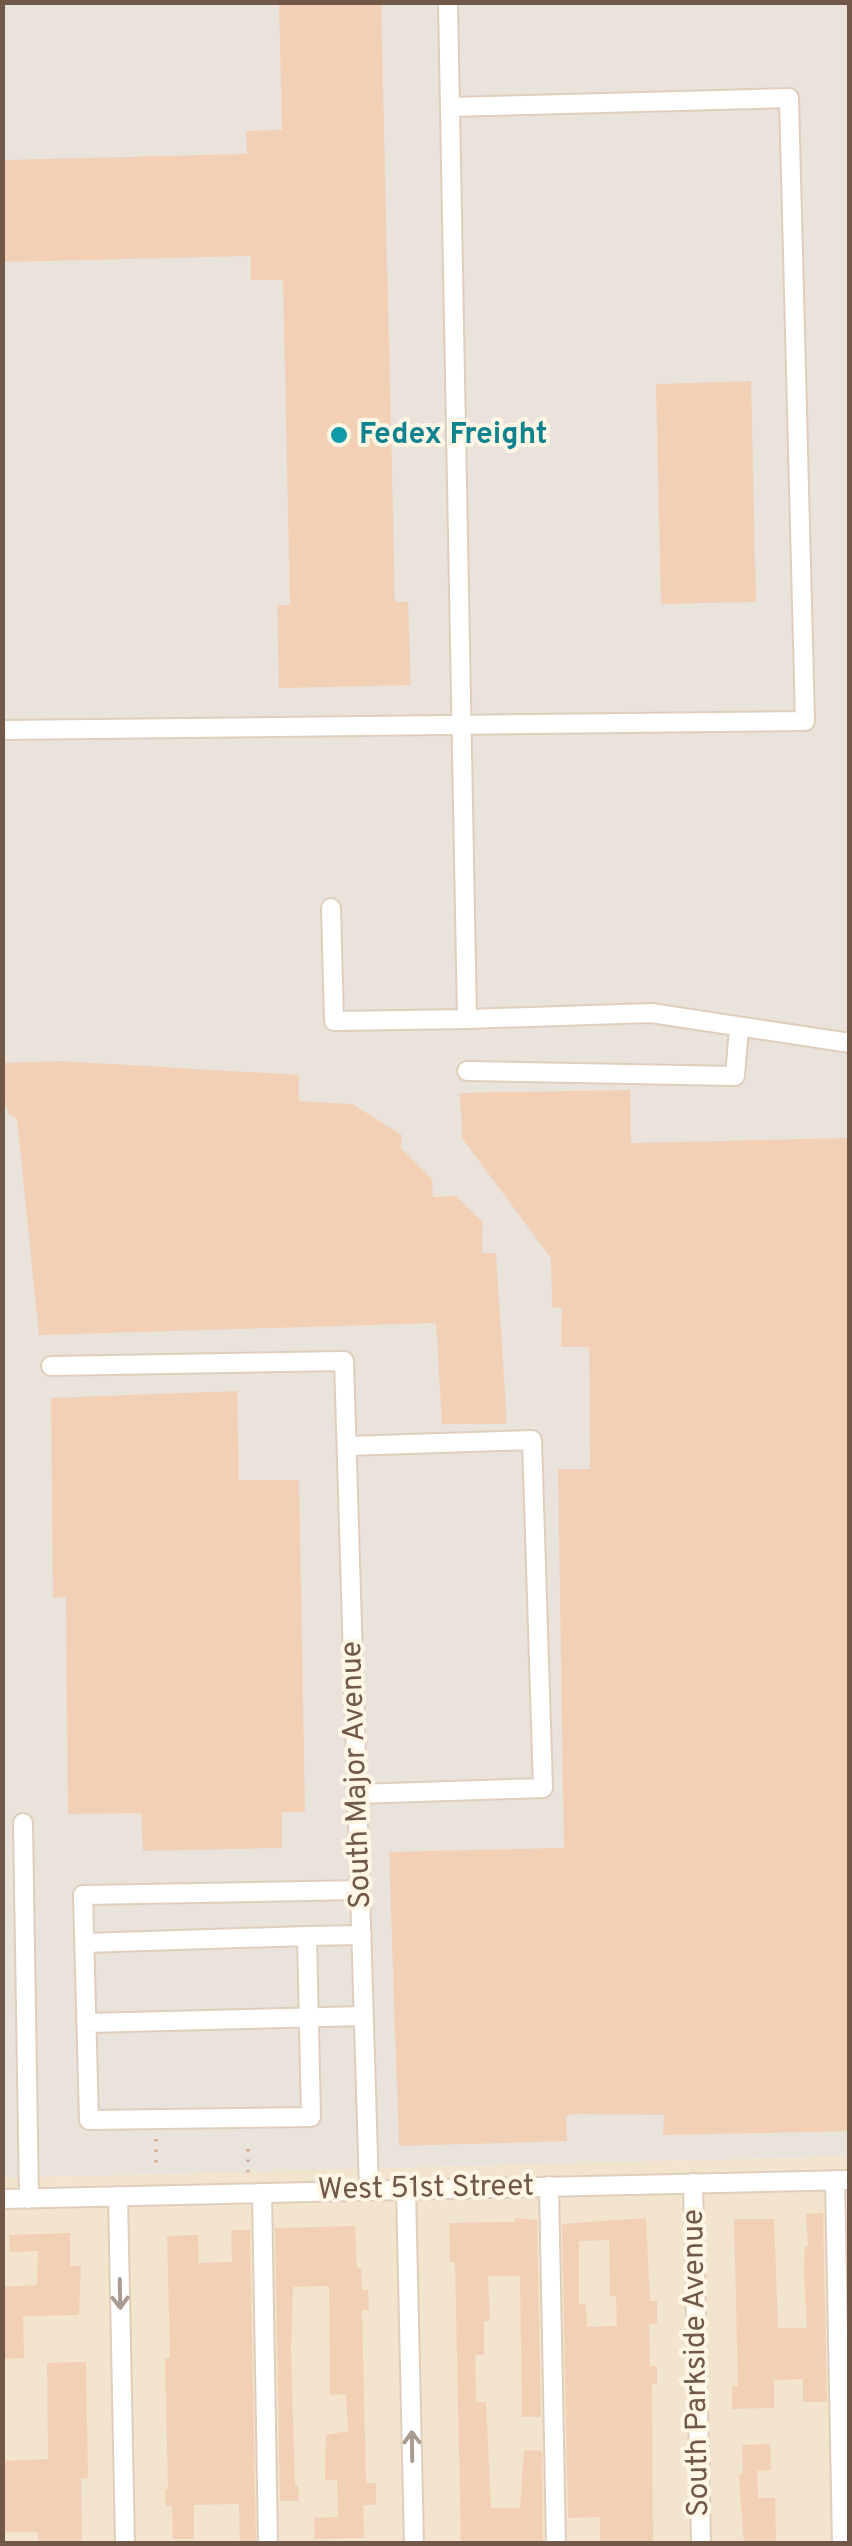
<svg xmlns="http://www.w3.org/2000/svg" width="852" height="2546" font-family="Overpass,sans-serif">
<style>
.residential{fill:#f3e4cd}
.industrial{fill:#eae3db}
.building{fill:#f1d0b6;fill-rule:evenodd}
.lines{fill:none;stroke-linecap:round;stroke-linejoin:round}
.minor-casing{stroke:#dfcebb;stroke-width:22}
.path{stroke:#d5b49a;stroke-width:4;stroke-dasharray:2.5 8;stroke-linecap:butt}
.minor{stroke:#fff;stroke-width:18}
.oneway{stroke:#aa9b91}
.culture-dot{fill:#0f9aa8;stroke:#fff6e5;stroke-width:4}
.labels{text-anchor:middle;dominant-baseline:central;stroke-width:8;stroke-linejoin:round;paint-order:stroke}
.culture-label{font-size:30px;font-weight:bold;fill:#0d838f;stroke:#fff6e5;text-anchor:start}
.street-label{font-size:30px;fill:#715847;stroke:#fff6e5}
</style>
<rect width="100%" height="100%" fill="#fcf2df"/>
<!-- residential -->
<path class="residential" d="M 849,2156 L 849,2543 L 3,2543 L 2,2178 Z"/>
<!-- industrial -->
<path class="industrial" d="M 2,3 L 849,3 L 849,2156 L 3,2178 Z"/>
<!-- building -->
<path class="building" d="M 279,2 L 381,2 L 395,602 L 408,602 L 411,685 L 279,688 L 277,605 L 290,605 L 283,280 L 251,280 L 251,256 L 2,262 L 2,160 L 247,154 L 246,131 L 282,130 Z
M 751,381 L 756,602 L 661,604 L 656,384 Z
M 60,1061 L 299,1075 L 299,1101 L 352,1104 L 402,1135 L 401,1148 L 432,1179 L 433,1197 L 456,1196 L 483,1222 L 482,1253 L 496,1253 L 507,1424 L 442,1424 L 436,1323 L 39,1335 L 17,1118 L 9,1115 L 2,1093 L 2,1063 Z
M 630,1090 L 631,1143 L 850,1138 L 850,2131 L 663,2135 L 664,2115 L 571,2114 L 566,2117 L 567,2141 L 399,2146 L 389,1852 L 564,1848 L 558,1469 L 590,1469 L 589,1347 L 561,1347 L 562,1308 L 552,1307 L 551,1258 L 462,1138 L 460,1093 Z
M 237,1391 L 239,1480 L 299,1480 L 305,1812 L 282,1812 L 282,1848 L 143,1851 L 141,1813 L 68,1814 L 66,1597 L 53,1598 L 51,1398 Z
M 823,2213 L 827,2402 L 803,2402 L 803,2379 L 774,2380 L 774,2408 L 732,2409 L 732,2386 L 738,2386 L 734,2219 L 774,2219 L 778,2328 L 807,2328 L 804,2274 L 805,2246 L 808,2246 L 806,2214 Z
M 515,2218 L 537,2220 L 541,2417 L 522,2417 L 520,2276 L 488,2276 L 490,2321 L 484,2321 L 484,2355 L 475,2355 L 476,2402 L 486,2402 L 491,2508 L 520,2508 L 524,2450 L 542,2451 L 543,2544 L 461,2544 L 455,2262 L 450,2262 L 449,2223 L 515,2222 Z
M 646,2218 L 650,2301 L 657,2301 L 657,2324 L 649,2324 L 650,2366 L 657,2366 L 657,2384 L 652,2384 L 653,2544 L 600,2544 L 600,2517 L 568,2518 L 562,2224 ZM 609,2240 L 610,2296 L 616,2296 L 617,2326 L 587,2327 L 586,2304 L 579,2304 L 579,2241 Z
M 355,2226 L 357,2268 L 361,2268 L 362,2290 L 368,2290 L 369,2310 L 362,2310 L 366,2483 L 376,2483 L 376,2505 L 363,2505 L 364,2538 L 315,2539 L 314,2518 L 338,2517 L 337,2480 L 325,2480 L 326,2435 L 348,2431 L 346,2394 L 330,2395 L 329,2286 L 293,2287 L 291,2350 L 295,2486 L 298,2486 L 299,2501 L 280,2501 L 275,2228 Z
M 231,2230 L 250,2230 L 256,2544 L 240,2544 L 239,2504 L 194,2505 L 194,2539 L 173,2539 L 172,2506 L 166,2506 L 165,2489 L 168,2489 L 165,2358 L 170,2358 L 167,2236 L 198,2235 L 199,2263 L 232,2262 Z
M 70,2233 L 70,2266 L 81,2266 L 79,2315 L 23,2316 L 24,2358 L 2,2359 L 2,2287 L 37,2285 L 38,2251 L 10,2252 L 9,2235 Z
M 86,2362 L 88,2478 L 81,2478 L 82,2544 L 38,2544 L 38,2532 L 2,2532 L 2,2461 L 48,2459 L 47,2363 Z
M 770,2444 L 771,2470 L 757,2471 L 758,2498 L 775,2498 L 776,2544 L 744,2544 L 739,2475 L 743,2474 L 742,2445 Z"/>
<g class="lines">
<!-- minor casing -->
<g class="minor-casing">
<path id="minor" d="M 448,2 L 467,1019 L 651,1013 L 850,1043
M 2,730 L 805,721 L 789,98 L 450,107
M 331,908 L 334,1021 L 467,1019
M 467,1071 L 735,1076 L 739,1028
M 51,1366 L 344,1361 L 369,2190
M 347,1446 L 532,1440 L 543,1788 L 357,1794
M 23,1823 L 29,2199
M 307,1936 L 362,1935
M 84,1943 L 307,1936 L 311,2117 L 89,2120 C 87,2045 85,1970 83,1895 L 360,1890
M 86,2023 L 364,2016
M 835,2180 L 842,2544
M 693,2183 L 701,2544
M 549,2186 L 556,2544
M 406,2189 L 414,2544
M 262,2193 L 268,2544
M 118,2196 L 125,2544
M 2,2199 L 850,2180"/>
</g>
<!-- path -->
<path class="path" d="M 156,2139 L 156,2170
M 248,2149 L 248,2174"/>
<!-- minor -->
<use href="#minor" class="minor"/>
</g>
<!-- one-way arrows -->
<defs><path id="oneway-shaft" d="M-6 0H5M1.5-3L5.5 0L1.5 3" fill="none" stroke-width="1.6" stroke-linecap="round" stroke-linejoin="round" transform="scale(2.5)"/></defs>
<g class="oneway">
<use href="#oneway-shaft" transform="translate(120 2294) rotate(89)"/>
<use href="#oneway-shaft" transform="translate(412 2446) rotate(-91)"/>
</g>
<!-- markers -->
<circle class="culture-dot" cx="339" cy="435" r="10"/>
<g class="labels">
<!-- culture labels -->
<g class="culture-label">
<text x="359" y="435">Fedex Freight</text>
</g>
<!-- street labels -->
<g class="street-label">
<text transform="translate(357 1775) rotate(-92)">South Major Avenue</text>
<text transform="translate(426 2189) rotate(-1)">West 51st Street</text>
<text transform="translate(697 2363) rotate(-91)">South Parkside Avenue</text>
</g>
</g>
<!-- border -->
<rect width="852" height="2546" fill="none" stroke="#715847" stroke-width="10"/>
</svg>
